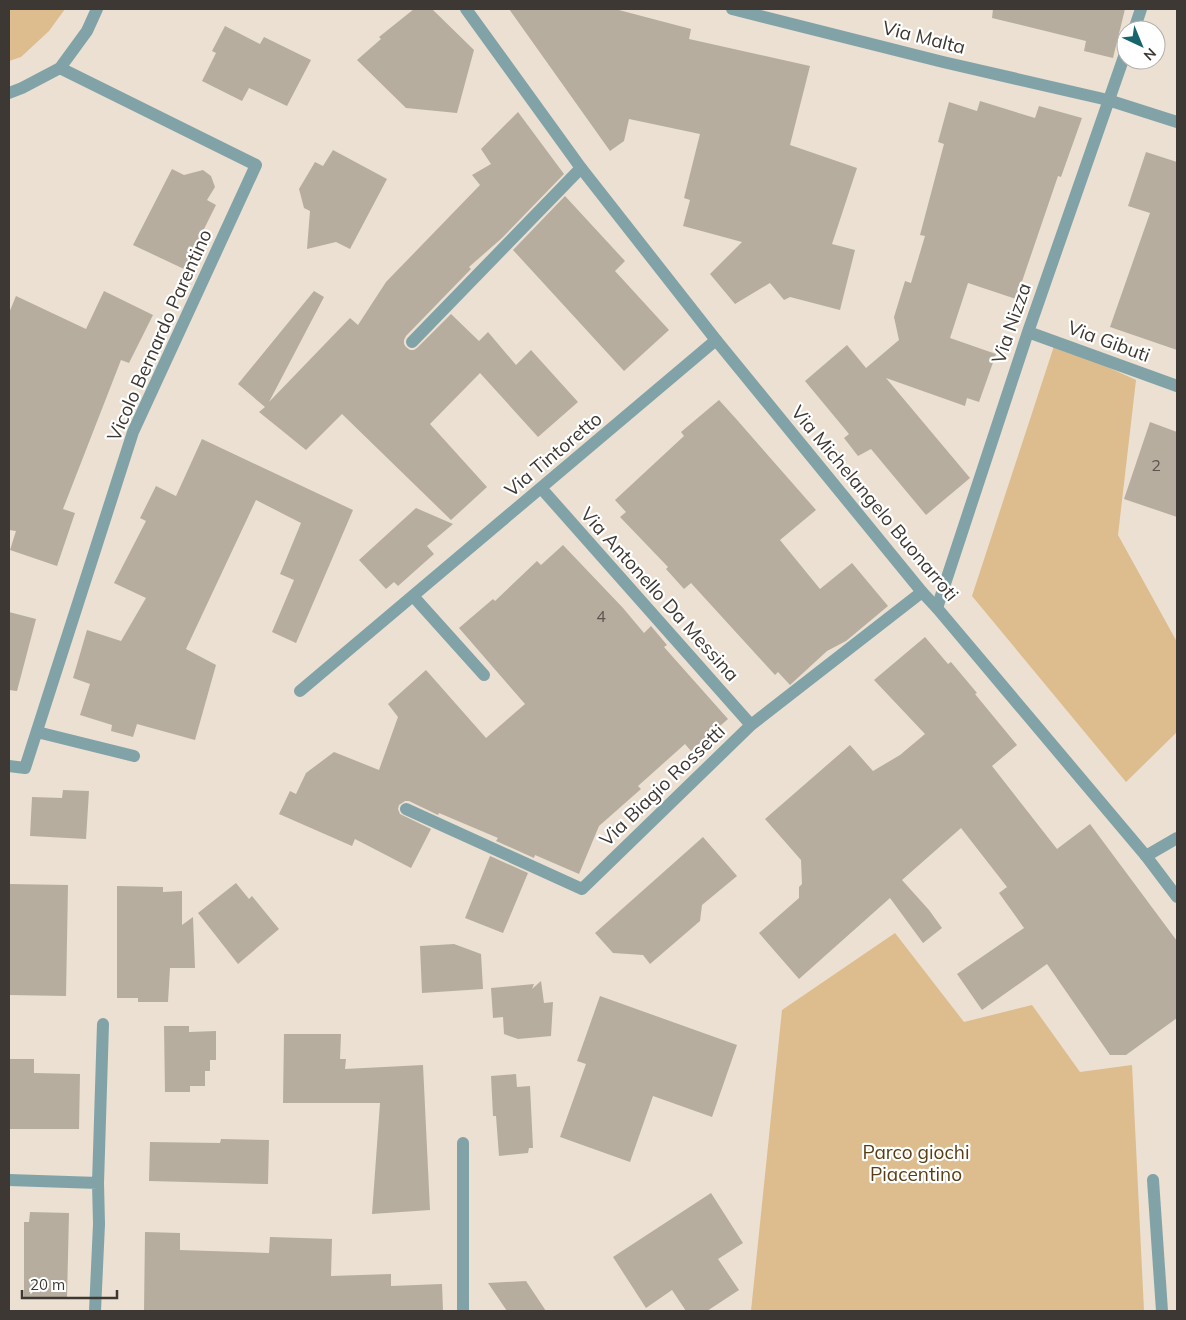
<svg xmlns="http://www.w3.org/2000/svg" width="1186" height="1320" font-family="Mulish,sans-serif">
<style>
.green{fill:#ddbc8e}
.building{fill:#b7ad9e}
.lines{fill:none;stroke-linecap:round;stroke-linejoin:round}
.minor{stroke:#81a3a8;stroke-width:12}
.tertiary{stroke:#81a3a8;stroke-width:12}
.labels{text-anchor:middle;dominant-baseline:central;stroke-width:4.5;stroke-linejoin:round;paint-order:stroke}
.number-label{font-size:16px;fill:#5c554e}
.street-label{font-size:19px;fill:#3d3833;stroke:#fff}
.park-label{font-size:19px;fill:#593e13;stroke:#fff}
</style>
<rect width="100%" height="100%" fill="#ebe0d1"/>
<!-- green -->
<path class="green" d="M 9,9 L 65,9 L 49,31 L 21,57 L 9,61 Z
M 1055,343 L 1136,380 L 1118,535 L 1177,642 L 1177,732 L 1126,782 L 972,596 Z
M 895,933 L 964,1022 L 1032,1005 L 1080,1072 L 1132,1065 L 1144,1311 L 751,1311 L 782,1010 Z"/>
<!-- building -->
<path class="building" d="M 414,9 L 432,9 L 474,50 L 457,113 L 406,108 L 357,60 L 381,39 L 379,37 Z
M 509,9 L 615,9 L 691,29 L 689,39 L 810,66 L 790,145 L 857,168 L 832,244 L 855,250 L 840,310 L 790,297 L 784,300 L 770,283 L 735,304 L 710,274 L 742,242 L 683,226 L 690,200 L 684,198 L 700,134 L 629,119 L 624,141 L 610,151 Z
M 993,9 L 1125,9 L 1113,58 L 1084,51 L 1086,41 L 992,18 Z
M 225,26 L 260,44 L 264,37 L 311,60 L 287,106 L 249,88 L 242,101 L 202,81 L 216,53 L 212,51 Z
M 980,101 L 1035,118 L 1039,106 L 1082,118 L 1061,177 L 1058,176 L 1016,299 L 968,283 L 950,338 L 996,354 L 979,402 L 967,398 L 965,406 L 886,378 L 970,478 L 926,515 L 871,449 L 858,456 L 844,438 L 849,434 L 805,381 L 847,345 L 866,368 L 899,340 L 894,317 L 905,281 L 911,283 L 925,236 L 920,235 L 944,144 L 938,142 L 949,102 L 977,111 Z
M 518,112 L 564,174 L 502,238 L 469,267 L 471,269 L 406,336 L 404,340 L 404,344 L 406,347 L 410,350 L 414,350 L 417,348 L 451,314 L 479,341 L 488,332 L 516,365 L 531,350 L 578,402 L 538,437 L 480,373 L 430,424 L 487,487 L 451,520 L 342,414 L 306,450 L 259,412 L 265,407 L 238,384 L 314,291 L 324,297 L 269,402 L 350,318 L 358,325 L 386,282 L 480,185 L 472,175 L 491,164 L 481,149 Z
M 333,150 L 387,179 L 350,249 L 336,242 L 307,249 L 310,211 L 304,208 L 299,189 L 315,162 L 323,166 Z
M 1146,152 L 1177,162 L 1177,350 L 1110,327 L 1150,213 L 1128,206 Z
M 172,169 L 184,175 L 203,170 L 211,176 L 215,187 L 207,200 L 216,205 L 184,269 L 133,245 Z
M 565,196 L 625,261 L 615,271 L 669,330 L 624,371 L 513,250 Z
M 104,291 L 153,315 L 129,363 L 121,360 L 63,509 L 75,513 L 57,566 L 10,550 L 16,531 L 9,530 L 9,313 L 16,296 L 86,329 Z
M 719,400 L 738,421 L 816,510 L 780,540 L 820,589 L 852,563 L 888,606 L 846,641 L 827,651 L 790,685 L 778,672 L 775,675 L 691,583 L 684,589 L 666,569 L 668,567 L 620,517 L 626,512 L 615,500 L 684,436 L 681,432 Z
M 1150,422 L 1177,432 L 1177,517 L 1124,499 Z
M 202,439 L 353,510 L 296,643 L 272,632 L 294,580 L 280,574 L 301,523 L 256,500 L 186,649 L 216,665 L 195,740 L 137,724 L 133,737 L 111,731 L 112,725 L 80,715 L 90,684 L 73,678 L 87,630 L 121,641 L 146,598 L 114,583 L 146,521 L 140,518 L 156,486 L 176,496 Z
M 416,508 L 453,524 L 427,546 L 434,554 L 398,586 L 394,582 L 386,589 L 359,560 Z
M 563,545 L 623,608 L 644,633 L 651,626 L 667,645 L 664,647 L 728,719 L 691,751 L 685,744 L 638,786 L 641,789 L 599,826 L 579,874 L 535,855 L 534,858 L 496,841 L 498,838 L 439,813 L 438,815 L 409,801 L 405,801 L 399,805 L 398,809 L 400,814 L 431,829 L 411,868 L 355,839 L 352,846 L 279,814 L 290,791 L 296,794 L 306,773 L 334,752 L 379,770 L 398,717 L 388,704 L 426,670 L 486,738 L 525,704 L 459,628 L 493,599 L 495,601 L 537,561 L 541,565 Z
M 9,612 L 36,619 L 17,691 L 9,690 Z
M 925,637 L 948,664 L 951,662 L 977,693 L 975,694 L 1017,745 L 992,766 L 1057,849 L 1090,824 L 1177,941 L 1177,1018 L 1126,1055 L 1110,1055 L 1047,964 L 982,1010 L 957,974 L 1024,928 L 999,893 L 1007,887 L 961,828 L 902,880 L 929,910 L 942,928 L 923,943 L 890,898 L 799,979 L 759,933 L 799,898 L 799,887 L 802,884 L 801,860 L 765,819 L 850,745 L 873,771 L 900,755 L 925,734 L 874,680 Z
M 63,790 L 89,791 L 86,839 L 30,836 L 32,797 L 62,798 Z
M 703,837 L 737,876 L 702,905 L 700,921 L 650,964 L 643,955 L 613,953 L 595,933 Z
M 490,856 L 528,873 L 503,933 L 465,918 Z
M 236,883 L 249,899 L 252,896 L 279,929 L 238,964 L 198,913 Z
M 9,884 L 68,885 L 66,996 L 9,995 Z
M 117,886 L 163,887 L 163,892 L 182,891 L 182,925 L 193,917 L 195,968 L 170,968 L 168,1002 L 138,1002 L 138,998 L 117,998 Z
M 454,944 L 481,954 L 483,989 L 422,993 L 420,946 Z
M 541,981 L 544,1003 L 553,1002 L 551,1036 L 518,1039 L 504,1034 L 503,1017 L 493,1018 L 491,988 L 534,984 L 532,989 Z
M 600,996 L 737,1045 L 712,1117 L 653,1096 L 630,1162 L 560,1137 L 586,1064 L 577,1061 Z
M 164,1026 L 189,1026 L 189,1032 L 216,1031 L 216,1060 L 210,1060 L 210,1071 L 205,1071 L 205,1086 L 190,1086 L 190,1092 L 165,1092 Z
M 284,1034 L 341,1034 L 340,1059 L 346,1059 L 345,1069 L 423,1065 L 430,1210 L 372,1214 L 380,1103 L 283,1103 Z
M 9,1059 L 34,1059 L 34,1073 L 80,1074 L 79,1129 L 9,1129 Z
M 516,1074 L 517,1087 L 530,1086 L 533,1148 L 529,1148 L 528,1153 L 499,1156 L 496,1116 L 493,1116 L 491,1076 Z
M 221,1139 L 269,1140 L 268,1184 L 149,1181 L 150,1142 L 220,1143 Z
M 711,1193 L 743,1243 L 718,1259 L 739,1290 L 707,1311 L 686,1311 L 672,1290 L 646,1308 L 613,1257 Z
M 30,1212 L 69,1213 L 67,1299 L 24,1298 L 24,1222 L 29,1222 Z
M 145,1232 L 180,1233 L 180,1250 L 269,1253 L 270,1237 L 332,1239 L 331,1276 L 391,1274 L 391,1286 L 442,1284 L 443,1311 L 144,1311 Z
M 526,1281 L 546,1311 L 507,1311 L 488,1283 Z"/>
<g class="lines">
<!-- minor -->
<path class="minor" d="M 732,9 L 943,62 L 1108,100 L 1177,122
M 1134,30 L 1141,9
M 1028,332 L 1177,386
M 412,342 L 581,168
M 541,488 L 751,725
M 413,596 L 484,675
M 937,608 L 1028,332 L 1126,51
M 300,691 L 716,340
M 37,732 L 134,756
M 9,766 L 25,768 L 133,432 L 256,165 L 60,68
M 406,809 L 582,889 L 751,725 L 922,592
M 1146,856 L 1177,838
M 9,1180 L 98,1183 L 99,1224 L 95,1311
M 1153,1180 L 1162,1311
M 98,1183 L 103,1024
M 463,1311 L 463,1143"/>
<!-- tertiary -->
<path class="tertiary" d="M 466,9 L 581,168 L 716,340 L 922,592 L 937,608 L 1146,856 L 1177,897
M 9,93 L 22,88 L 60,68 L 87,31 L 97,9"/>
</g>
<g class="labels">
<!-- number labels -->
<g class="number-label">
<text x="1156" y="465">2</text>
<text x="601" y="616">4</text>
</g>
<!-- street labels -->
<g class="street-label">
<text transform="translate(924 37) rotate(14)">Via Malta</text>
<text transform="translate(1011 323) rotate(-71)">Via Nizza</text>
<text transform="translate(159 335) rotate(-66)">Vicolo Bernardo Parentino</text>
<text transform="translate(1109 341) rotate(20)">Via Gibuti</text>
<text transform="translate(553 454) rotate(-40)">Via Tintoretto</text>
<text transform="translate(875 503) rotate(50)">Via Michelangelo Buonarroti</text>
<text transform="translate(660 594) rotate(48)">Via Antonello Da Messina</text>
<text transform="translate(662 785) rotate(-44)">Via Biagio Rossetti</text>
</g>
<!-- park labels -->
<g class="park-label">
<text x="916" y="1152">Parco giochi<tspan x="916" dy="22">Piacentino</tspan></text>
</g>
</g>
<!-- border -->
<rect width="1186" height="1320" fill="none" stroke="#3d3833" stroke-width="20"/>
<!-- north arrow -->
<g transform="translate(1141 45) rotate(136)"><circle r="24" fill="#ffffff" stroke="#b1afad"/>
<path d="M0-4L9 19L0 12L-9 19Z" fill="#16646c"/>
<text y="-8" font-size="14" font-weight="bold" text-anchor="middle" fill="#3d3833">N</text>
</g>
<!-- scale -->
<path d="M22 1290v8h95v-8" fill="none" stroke="#3d3833" stroke-width="2.5"/>
<text x="30" y="1290" font-size="15" fill="#3d3833" stroke="#ffffff" stroke-width="4" paint-order="stroke">20 m</text>
</svg>
